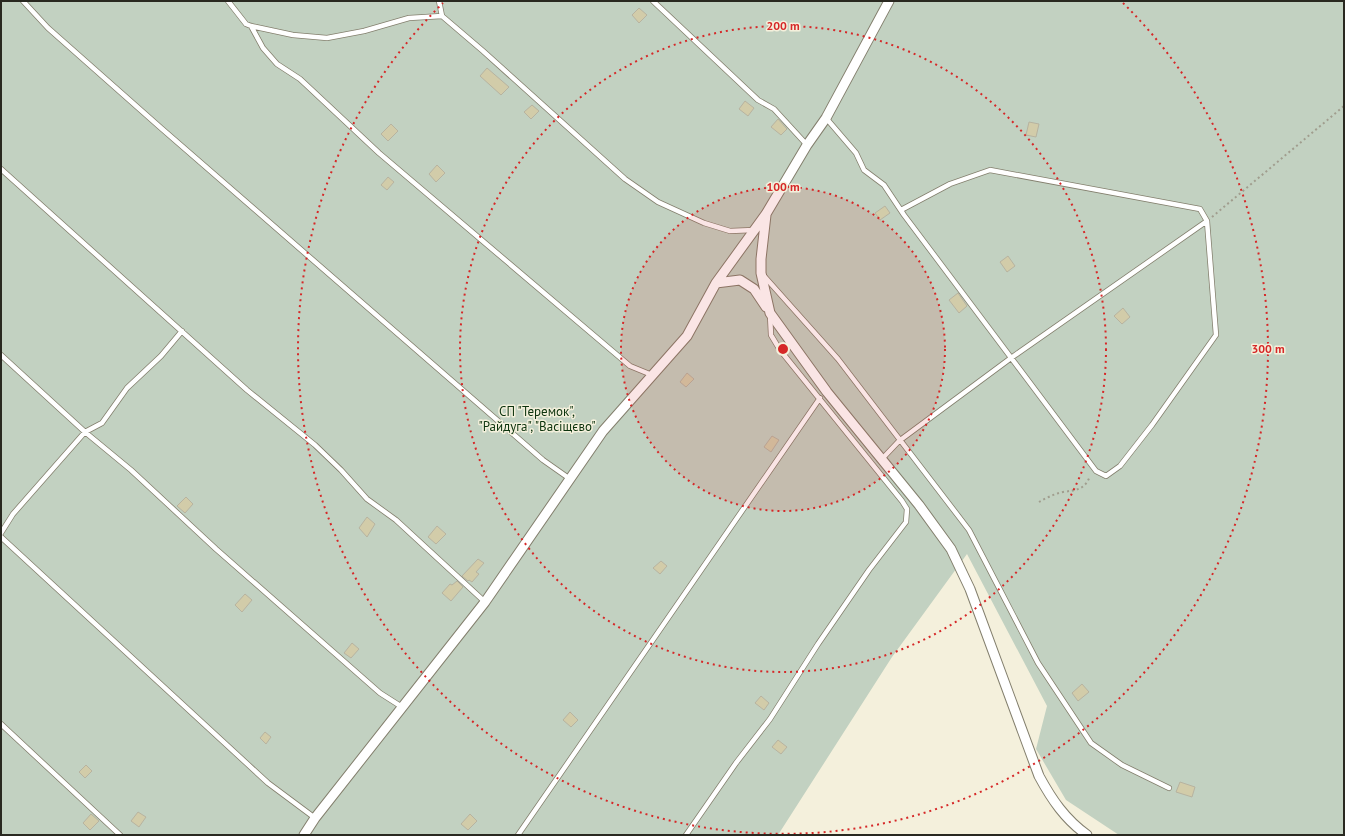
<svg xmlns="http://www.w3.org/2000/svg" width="1345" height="836" font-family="'PT Sans',sans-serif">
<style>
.green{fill:#c2d1c1}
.building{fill:#d2cca9;stroke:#b7b3a0}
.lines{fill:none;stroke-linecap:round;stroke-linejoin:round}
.service-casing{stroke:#837f6d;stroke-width:6}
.minor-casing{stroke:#837f6d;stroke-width:11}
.path{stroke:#a09d8e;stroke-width:2;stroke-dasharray:2 3;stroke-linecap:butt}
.service{stroke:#fff;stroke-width:4.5}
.minor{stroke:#fff;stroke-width:9}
.ring{fill:none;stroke:#d62828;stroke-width:2;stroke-dasharray:2 4}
.labels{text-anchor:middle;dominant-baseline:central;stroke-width:3;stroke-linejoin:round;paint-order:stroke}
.park-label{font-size:13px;fill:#0c330d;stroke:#f4f0dc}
.centre{fill:#d62828;stroke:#f4f0dc;stroke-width:2}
.ring-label{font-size:12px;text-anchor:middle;font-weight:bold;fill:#d62828;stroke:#f4f0dc;stroke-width:3;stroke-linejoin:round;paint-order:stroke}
</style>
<rect width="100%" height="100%" fill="#f4f0dc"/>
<!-- green -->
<path class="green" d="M 1,1 L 1344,1 L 1344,835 L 1119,835 L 1066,800 L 1036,749 L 1047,706 L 967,554 L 892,657 L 778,835 L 1,835 Z"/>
<!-- building -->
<path class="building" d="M 639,8 L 647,15 L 639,23 L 632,15 Z
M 487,68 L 509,87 L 501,95 L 480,76 Z
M 745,101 L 754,108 L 748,116 L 739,109 Z
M 532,105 L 539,111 L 531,119 L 524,112 Z
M 778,119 L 787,129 L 781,135 L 771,127 Z
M 1029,122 L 1039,124 L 1036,137 L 1026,135 Z
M 391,124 L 398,131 L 388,141 L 381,134 Z
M 437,165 L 445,173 L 436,182 L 429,174 Z
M 388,177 L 394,182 L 387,190 L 381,185 Z
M 885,206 L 890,213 L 880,220 L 875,213 Z
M 1008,256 L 1015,266 L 1007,272 L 1000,262 Z
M 958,293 L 967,306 L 959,313 L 949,300 Z
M 1123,308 L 1130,317 L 1122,324 L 1114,316 Z
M 687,373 L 694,379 L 686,387 L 680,382 Z
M 772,436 L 779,440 L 771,452 L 764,447 Z
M 186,497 L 193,504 L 185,513 L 177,506 Z
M 367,517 L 375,524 L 367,537 L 359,528 Z
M 437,526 L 446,534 L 436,544 L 428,537 Z
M 478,559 L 484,563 L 476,572 L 479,574 L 472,582 L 469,580 L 468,581 L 462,576 Z
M 661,561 L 667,566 L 660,574 L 653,568 Z
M 457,581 L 463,587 L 451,601 L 442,593 L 450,584 L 452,585 Z
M 245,594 L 252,600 L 242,612 L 235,605 Z
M 352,643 L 359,649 L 351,658 L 344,653 Z
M 1082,684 L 1089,692 L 1078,701 L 1072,693 Z
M 761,696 L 769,703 L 764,710 L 755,703 Z
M 570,712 L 578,720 L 571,727 L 563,720 Z
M 265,732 L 271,737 L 266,744 L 260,738 Z
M 778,740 L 787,747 L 781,754 L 772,747 Z
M 86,765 L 92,771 L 85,778 L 79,772 Z
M 1180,782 L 1195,787 L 1192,797 L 1176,792 Z
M 138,812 L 146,817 L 139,827 L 131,821 Z
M 91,814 L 99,821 L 90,830 L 83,823 Z
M 470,814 L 477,821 L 468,830 L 461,824 Z"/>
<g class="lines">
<!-- service casing -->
<g class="service-casing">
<path id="service" d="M 23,1 L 48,28 L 161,128 L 543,460 L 570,479
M 228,1 L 246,24 L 251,26 L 293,35 L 327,38 L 364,31 L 409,18 L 442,16 L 483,51 L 625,179 L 658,202 L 704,223 L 730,231 L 754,230
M 439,1 L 442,16
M 653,1 L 758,100 L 774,109 L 807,145
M 251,26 L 263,48 L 277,64 L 300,79 L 379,153 L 630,366 L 652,375
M 826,118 L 856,153 L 864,170 L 884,185 L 904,215 L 1096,471 L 1106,476 L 1120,466 L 1152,425 L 1216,335 L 1207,221 L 1200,209 L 990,170 L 950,184 L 901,210
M 1,169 L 247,390 L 315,445 L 341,470 L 367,499 L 396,520 L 485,602
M 764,276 L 838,359 L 969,530 L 1038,663 L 1091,743 L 1122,765 L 1169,788
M 1,355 L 85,432 L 131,470 L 216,549 L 380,693 L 402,707
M 881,460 L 899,441 L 1011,358 L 1207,221
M 1,533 L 13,514 L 85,432 L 102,423 L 127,388 L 161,356 L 182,331
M 1,537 L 268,783 L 315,818
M 1,724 L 120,835
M 518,835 L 820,398
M 686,835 L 736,763 L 770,719 L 818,644 L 869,570 L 906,522 L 907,509 L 902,501 L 780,350 L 771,335 L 770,315"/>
</g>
<!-- minor casing -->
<g class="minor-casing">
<path id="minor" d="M 766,215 L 761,259 L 761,273 L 770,313 L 827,392 L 919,505 L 951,549 L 970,589 L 1039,776 C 1052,800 1065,819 1087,835
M 716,283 L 740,280 L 754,289 L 766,307
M 304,835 L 315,818 L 485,602 L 603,431 L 687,336 L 716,283 L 766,214 L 807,145 L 826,118 L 889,1"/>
</g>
<!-- path -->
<path class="path" d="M 1212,217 L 1344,106
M 1039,502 C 1046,498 1054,494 1063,492 C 1076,490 1085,490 1090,476"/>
<!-- service -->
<use href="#service" class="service"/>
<!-- minor -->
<use href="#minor" class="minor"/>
</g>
<!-- distance rings -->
<circle cx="783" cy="349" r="162" fill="#d62828" fill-opacity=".12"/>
<g class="ring">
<circle cx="783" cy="349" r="162"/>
<circle cx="783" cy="349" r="323"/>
<path d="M1123 3A485 485 0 1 1 443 3"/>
</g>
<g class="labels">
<!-- park labels -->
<g class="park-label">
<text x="537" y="411">СП "Теремок",<tspan x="537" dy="15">"Райдуга", "Васіщєво"</tspan></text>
</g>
</g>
<circle cx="783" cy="349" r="6" class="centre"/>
<g class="ring-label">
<text x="783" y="30">200 m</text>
<text x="783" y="191">100 m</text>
<text x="1268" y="353">300 m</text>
</g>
<!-- border -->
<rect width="1345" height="836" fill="none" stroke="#292820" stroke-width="4"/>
</svg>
